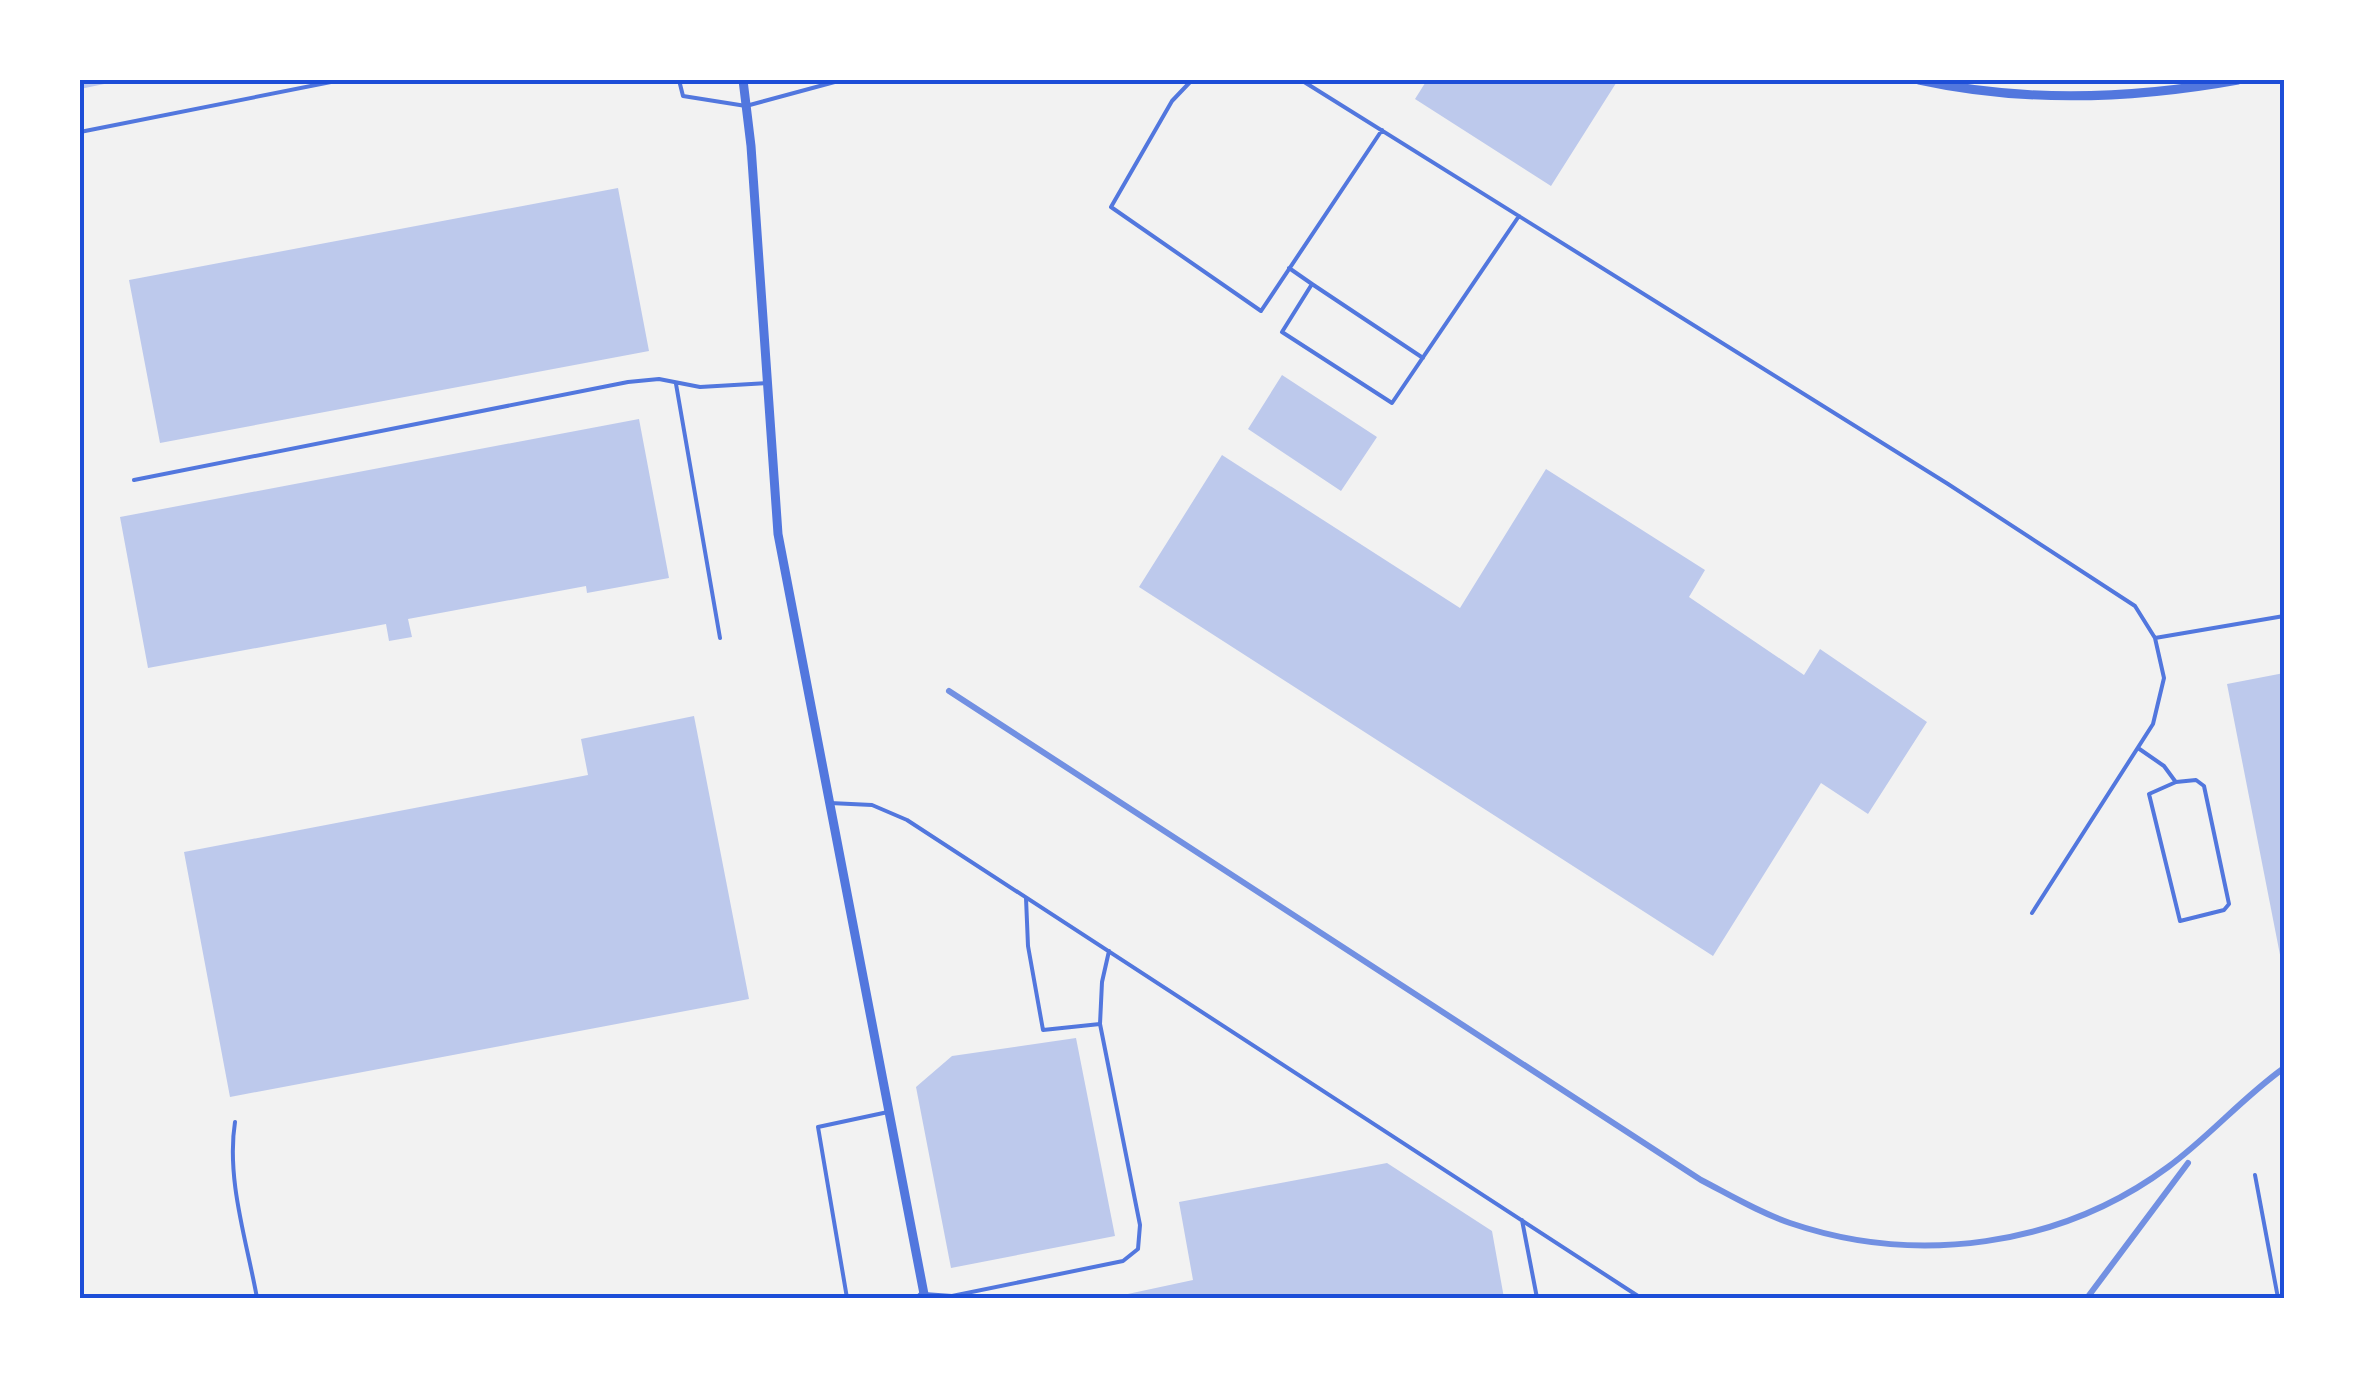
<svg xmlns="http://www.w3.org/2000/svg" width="2364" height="1378" font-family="Georgia,serif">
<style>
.building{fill:#bdc9ec}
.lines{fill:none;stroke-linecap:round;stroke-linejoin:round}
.service{stroke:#5277de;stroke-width:4}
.minor{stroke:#5277de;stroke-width:9}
.rail{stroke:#7290e2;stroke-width:6}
.neatline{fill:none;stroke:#1d4ed8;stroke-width:4}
</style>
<rect width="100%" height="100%" fill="#f2f2f2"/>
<!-- building -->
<path class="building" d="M 80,80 L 113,80 L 114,82 L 80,89 Z
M 1427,80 L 1618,80 L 1551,186 L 1415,99 Z
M 618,188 L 649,351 L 160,443 L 129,280 Z
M 1282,375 L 1377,437 L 1341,491 L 1248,429 Z
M 639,419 L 669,578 L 587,593 L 586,586 L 408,619 L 412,637 L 389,641 L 386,624 L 148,668 L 120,517 Z
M 1222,455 L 1460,608 L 1546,469 L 1705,570 L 1689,597 L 1804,675 L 1820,649 L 1927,722 L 1868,814 L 1821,783 L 1713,956 L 1139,587 Z
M 2284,673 L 2284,965 L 2282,965 L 2227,684 Z
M 694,716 L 749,999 L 230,1097 L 184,852 L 588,775 L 581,739 Z
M 1076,1038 L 1115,1236 L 951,1268 L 916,1087 L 952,1056 Z
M 1387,1163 L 1492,1231 L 1504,1298 L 1109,1298 L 1193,1280 L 1179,1202 Z"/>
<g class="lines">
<!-- service -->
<path class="service" d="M 679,80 L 683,96 L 746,106 L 842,80
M 1192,80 L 1172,101 L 1111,207 L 1261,311 L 1382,130
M 1301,80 L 1948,484 L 2135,606 L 2155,638 L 2164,678 L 2153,724 L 2032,913
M 80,132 L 341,80
M 1289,268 L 1312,284 L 1282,332 L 1392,403 L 1519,216
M 1312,284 L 1423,358
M 676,384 L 720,638
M 134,480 L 628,382 L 659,379 L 700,387 L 767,383
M 2155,638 L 2284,616
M 2138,748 L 2164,766 L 2175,781
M 2196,780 L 2204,786 L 2229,904 L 2224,910 L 2180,921 L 2149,794 L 2176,782 Z
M 830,803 L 872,805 L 907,820 L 1641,1298
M 1026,898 L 1028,946 L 1043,1030 L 1100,1024
M 235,1122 C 226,1179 247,1242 257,1298
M 2255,1175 L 2278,1298
M 1522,1220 L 1537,1298
M 924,1294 L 952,1296 L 1123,1261 L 1138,1249 L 1140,1225 L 1100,1024 L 1102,982 L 1109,951
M 847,1298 L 818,1127 L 888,1112"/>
<!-- minor -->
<path class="minor" d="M 743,80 L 751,146 L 778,534 L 924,1294 L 920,1298
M 1919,80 C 2024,103 2133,99 2238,80"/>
<!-- rail -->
<path class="rail" d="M 949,691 L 1701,1180 C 1730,1195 1760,1213 1790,1223 C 1916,1266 2060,1247 2168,1167 C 2209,1137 2242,1098 2284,1068
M 2087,1298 L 2188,1163"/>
</g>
<!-- border -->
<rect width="2364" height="1378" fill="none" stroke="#ffffff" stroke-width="165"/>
<rect x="82" y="82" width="2200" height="1214" class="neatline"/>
</svg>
